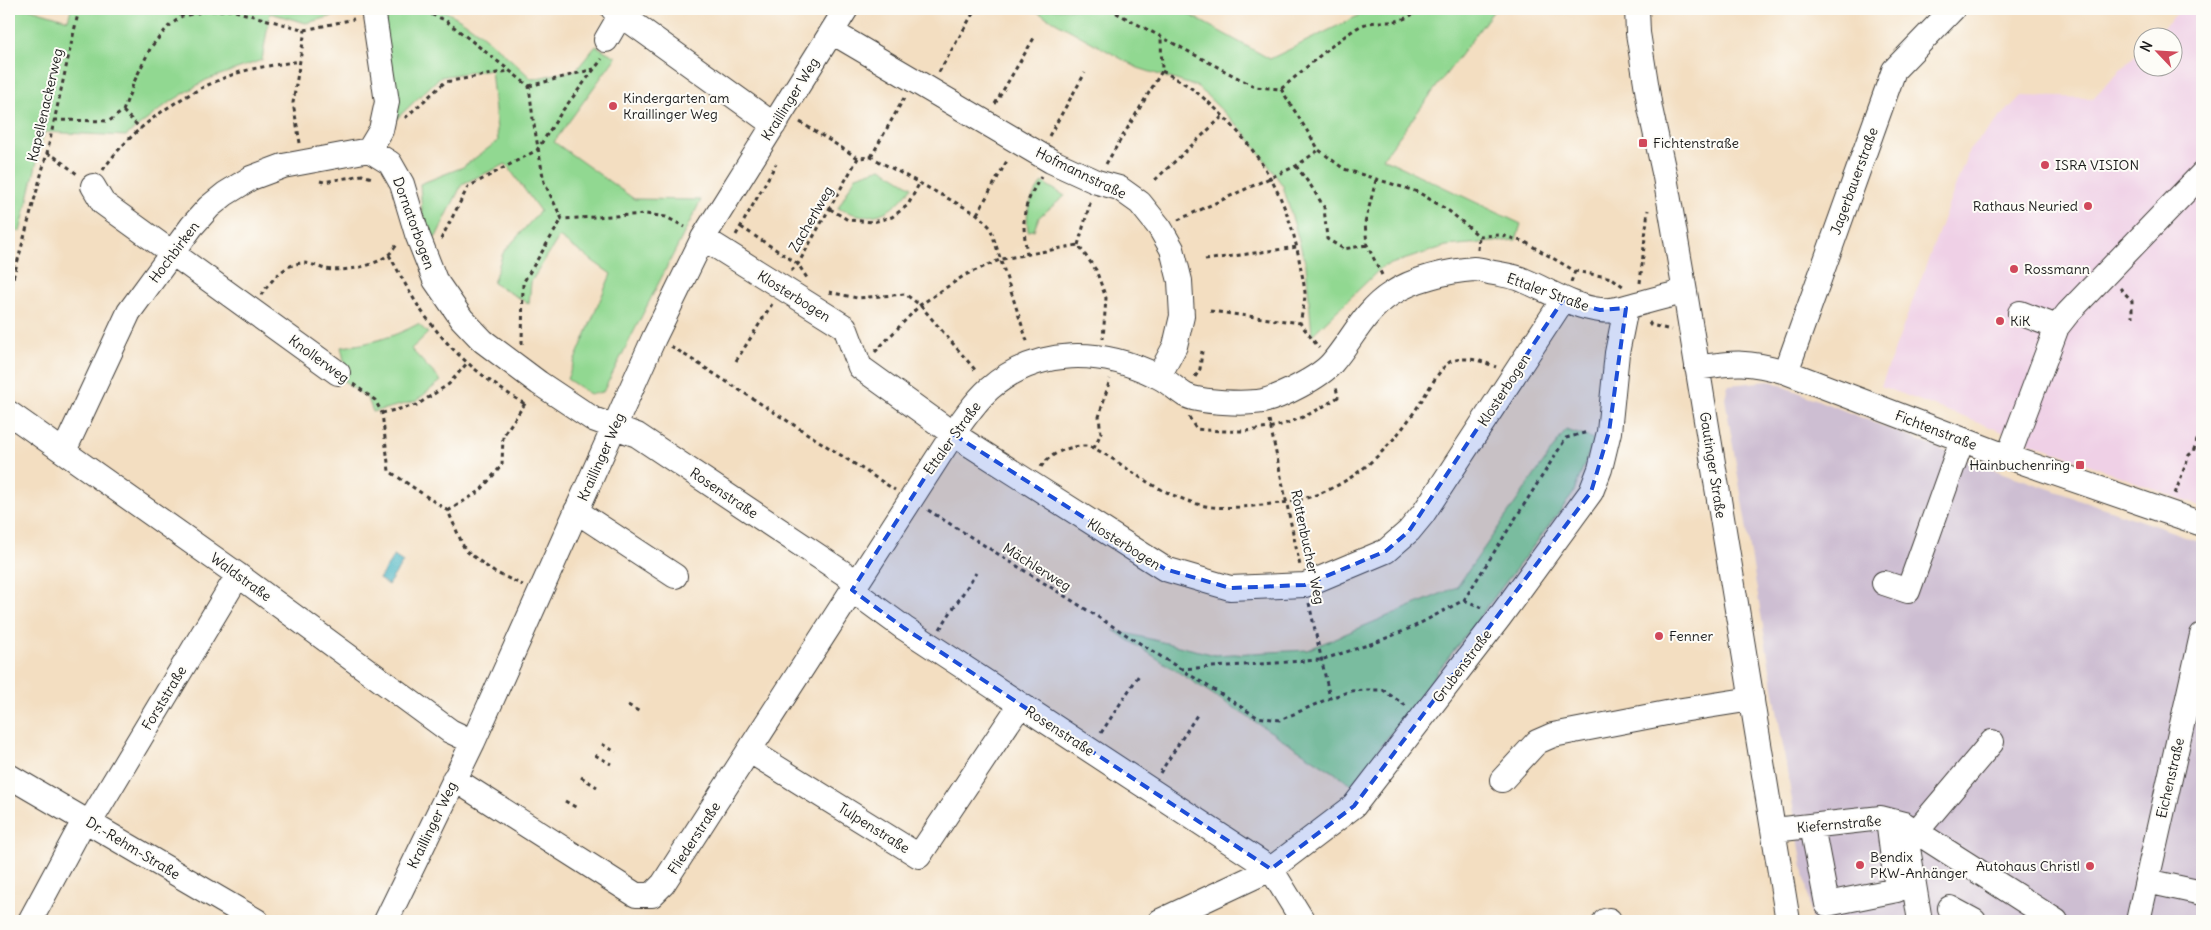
<svg xmlns="http://www.w3.org/2000/svg" width="2211" height="930" font-family="Delius,sans-serif">
<style>
.built{fill:#efd0e6}
.industrial{fill:#cdbed2}
.green{fill:#91d891;stroke:#567a56}
.water{fill:#45b2c1;stroke:#30676e}
.lines{fill:none;stroke-linecap:round;stroke-linejoin:round}
.minor-casing{stroke:#3c3935;stroke-width:26}
.path{stroke:#3c3935;stroke-width:3;stroke-dasharray:4 4;stroke-linecap:butt}
.minor{stroke:#fff;stroke-width:24}
.marked{fill:#1d4ed8;fill-opacity:0.2;stroke:#1d4ed8;stroke-width:4;stroke-dasharray:10 6;stroke-linejoin:round}
.poi-dot{fill:#d1495b;stroke:#fdfcf7;stroke-width:2}
.labels{text-anchor:middle;dominant-baseline:central;stroke-width:4;stroke-linejoin:round;paint-order:stroke}
.poi-label{font-size:14px;fill:#1c1c1c;stroke:#fdfcf7;text-anchor:start}
.street-label{font-size:14px;fill:#1c1c1c;stroke:#fdfcf7}
</style>
<rect width="100%" height="100%" fill="#fdfcf7"/>
<filter id="ink" filterUnits="userSpaceOnUse"><feTurbulence type="fractalNoise" baseFrequency=".02" numOctaves="2"/><feDisplacementMap in="SourceGraphic" scale="10" xChannelSelector="R" yChannelSelector="G"/><feConvolveMatrix kernelMatrix="1 2 1 2 8 2 1 2 1" color-interpolation-filters="sRGB"/></filter>
<filter id="wash" filterUnits="userSpaceOnUse"><feTurbulence type="fractalNoise" baseFrequency=".0096" numOctaves="4" result="noise"/><feDisplacementMap in="SourceGraphic" scale="20" xChannelSelector="R" yChannelSelector="G"/><feGaussianBlur stdDeviation="1.12" result="paint"/><feColorMatrix in="noise" values="0 0 0 0 0 0 0 0 0 0 0 0 0 0 0 0 0 1.4 0 .05"/><feComposite in="paint" operator="in"/></filter>
<g filter="url(#wash)">
<rect width="100%" height="100%" fill="#f3dec1"/>
<!-- built -->
<path class="built" d="M 2182,9 L 2202,9 L 2202,507 L 1881,386 L 1969,150 L 2021,96 L 2093,98 L 2143,47 L 2144,68 L 2174,68 L 2174,38 L 2153,37 Z"/>
<!-- industrial -->
<path class="industrial" d="M 1770,381 L 1975,463 L 2202,542 L 2202,921 L 1812,921 L 1725,398 L 1728,385 Z"/>
<!-- green -->
<path class="green" d="M 9,9 L 31,9 L 68,20 L 71,9 L 357,10 L 306,23 L 270,13 L 262,60 L 206,80 L 167,104 L 126,136 L 44,132 L 20,232 L 9,226 Z
M 382,9 C 399,9 419,6 436,9 C 463,13 511,60 532,79 L 576,70 L 596,46 L 616,57 L 554,142 L 634,199 L 701,200 L 603,392 L 590,394 L 567,379 L 611,274 L 559,237 L 531,282 L 529,304 L 493,283 L 503,253 L 540,211 L 506,164 L 462,184 L 436,237 L 430,238 L 422,212 L 420,184 L 463,167 L 498,141 L 491,69 L 440,77 L 393,122 Z
M 1032,9 L 1179,9 L 1270,59 L 1372,9 L 1495,9 L 1383,158 L 1521,224 L 1516,240 L 1446,246 L 1382,267 L 1312,335 L 1306,265 L 1283,186 L 1246,134 L 1198,87 L 1138,68 Z
M 881,168 L 912,187 C 891,215 872,224 838,208 L 856,176 Z
M 1042,182 L 1065,196 L 1039,217 L 1034,230 L 1028,231 C 1025,209 1030,200 1042,182 Z
M 418,324 L 428,333 L 411,349 L 441,381 L 416,401 L 373,412 L 368,399 L 340,378 L 346,369 L 341,347 C 369,344 394,337 418,324 Z
M 1566,430 L 1594,439 L 1573,494 L 1352,784 L 1113,630 L 1215,655 L 1307,650 L 1457,587 Z"/>
<!-- water -->
<path class="water" d="M 394,556 L 403,562 L 388,585 L 379,579 Z"/>
</g>
<g filter="url(#ink)">
<g class="lines">
<!-- minor casing -->
<g class="minor-casing">
<path id="minor" d="M 373,9 L 387,102 L 381,130 L 369,150 L 390,163 L 402,184 L 417,234 L 435,280 L 462,319 L 483,341 L 539,383 L 593,419 L 637,435 L 857,582
M 613,9 L 774,125
M 1637,9 L 1638,33 L 1650,108 L 1665,177 L 1685,292 L 1788,921
M 832,32 L 1051,161 L 1097,182 L 1119,188 L 1140,203 L 1160,228 L 1172,249 L 1180,281 L 1182,316 L 1175,346 L 1159,376
M 606,40 L 624,9
M 93,186 L 103,203 L 338,373
M 703,238 L 845,327 L 860,367 L 953,434 L 1165,569 L 1230,588 L 1305,585 L 1386,551 L 1409,531 L 1423,514 L 1563,300
M 2020,313 L 2057,327
M 1697,368 C 1734,362 1749,361 1786,372 L 2008,457 L 2202,524
M 1786,372 L 1894,70 L 1953,9
M 9,413 L 238,575 L 450,731 L 473,742
M 64,451 L 129,312 L 192,226 L 209,207 L 225,194 L 251,178 L 283,166 L 369,150
M 2008,457 L 2057,327 L 2068,313 L 2202,174
M 576,511 L 675,576
M 1884,583 L 1908,591 L 1962,440
M 852,590 L 904,628 L 1271,869 L 1303,921
M 750,751 L 919,856 L 1020,705
M 9,776 L 257,921
M 454,779 L 636,895 L 652,895 L 663,884 L 953,434 C 964,418 975,402 989,389 C 1039,346 1102,349 1157,376 C 1167,380 1175,389 1185,395 C 1200,403 1246,404 1263,401 C 1281,397 1320,377 1332,363 C 1352,340 1364,311 1391,294 C 1413,279 1448,271 1474,269 C 1481,269 1488,272 1494,273 C 1504,275 1514,276 1523,280 C 1548,290 1572,307 1600,310 C 1615,312 1627,306 1641,303 C 1655,299 1670,295 1685,292
M 1502,780 L 1537,742 L 1553,735 L 1682,710 L 1752,699
M 90,822 L 238,575
M 1904,824 L 1920,921
M 1812,826 L 1827,904 L 1897,890 L 1888,820
M 1774,830 L 1881,818 L 1904,824 L 2056,921
M 1916,832 L 1992,742
M 2147,881 L 2202,893
M 1950,908 L 1974,921
M 30,921 L 85,819
M 386,921 L 473,742 L 654,338 L 703,238 L 846,9
M 1160,921 L 1271,869 L 1354,806 L 1499,618 L 1591,492 L 1600,469 L 1609,432 L 1617,353 L 1626,308
M 1605,921 L 1609,920
M 2138,921 L 2202,635"/>
</g>
<!-- path -->
<path class="path" d="M 1109,9 L 1255,87 L 1281,89 C 1305,69 1330,45 1357,28 C 1378,15 1395,31 1419,9
M 393,12 L 418,9 L 445,20 L 529,86 L 533,119 L 544,182 L 562,219 L 646,214 L 666,217 L 685,227
M 1162,71 C 1173,77 1185,83 1195,91 C 1249,134 1287,190 1299,259 C 1301,270 1304,282 1305,293 C 1305,302 1302,313 1300,323 L 1319,348
M 939,72 L 975,10
M 529,86 L 594,69
M 1281,89 L 1319,150 L 1344,169 L 1418,192 L 1449,211 L 1479,236 L 1501,235 L 1525,242 L 1575,271 L 1612,278 L 1624,287
M 995,104 L 1034,38
M 123,111 L 141,129
M 405,118 L 445,82 L 509,71
M 54,120 L 109,121 L 123,111 L 134,82 L 151,47 L 168,27 L 182,16 L 208,11 L 231,10 L 305,30 L 354,19
M 800,122 L 858,158 L 871,157 L 977,214 L 990,227 L 1028,344
M 1049,136 L 1085,73
M 300,143 L 293,103 L 305,30
M 47,153 L 55,157 L 77,174
M 871,157 L 904,98
M 1106,164 L 1162,71 L 1161,39
M 1296,166 L 1311,186 L 1324,207 L 1327,239 L 1344,249 L 1367,245
M 103,170 C 132,127 182,94 229,76 C 252,67 276,65 300,61
M 1155,180 L 1223,116
M 1376,180 L 1365,223 L 1367,245 L 1383,277
M 320,181 L 324,182 L 362,175 L 372,178
M 830,209 L 848,220 L 873,222 L 892,217 L 908,205 L 919,184
M 977,214 L 1008,159
M 1178,220 L 1296,166 L 1319,150
M 741,227 L 798,264 L 807,278
M 736,235 L 776,164
M 441,239 L 468,187 L 537,150 L 563,110 L 602,59
M 1078,245 L 1091,200
M 1478,250 L 1479,236
M 389,255 C 402,277 413,301 429,321 C 455,356 488,382 525,404
M 1027,255 C 1022,218 1021,209 1041,177
M 1205,260 L 1297,247
M 791,271 L 798,264 L 858,158
M 1571,282 L 1575,271
M 1640,283 L 1648,210
M 2120,288 L 2132,301 L 2132,317
M 829,292 L 857,298 L 905,294 L 920,305 L 977,372
M 9,293 L 47,153 L 79,9
M 261,295 C 271,281 285,263 303,263 C 310,263 318,267 325,269 C 344,272 373,267 388,255 C 392,252 395,247 398,243
M 1210,311 L 1300,323
M 1649,322 L 1651,325 L 1671,330
M 522,344 L 523,283 L 562,219
M 671,346 L 895,490
M 875,352 L 920,305 L 965,275 L 1002,259 L 1078,245 L 1096,270 L 1106,298 L 1103,339
M 736,361 L 772,304
M 1195,377 L 1200,369 L 1202,351
M 353,384 L 375,400 L 382,413 L 389,471 L 448,511 L 465,550 L 494,572 L 523,585
M 382,413 L 417,405 L 449,384 L 468,362
M 1189,417 L 1196,429 C 1252,435 1290,430 1338,397 L 1336,387
M 1269,420 L 1300,566
M 1094,448 L 1101,433 L 1099,417 L 1110,379
M 1041,467 C 1050,453 1071,445 1087,446 C 1098,447 1134,474 1146,481 C 1160,490 1185,501 1201,505 C 1223,511 1259,505 1281,503 C 1343,496 1388,454 1420,403 C 1427,393 1441,365 1452,361 C 1468,356 1482,361 1496,367
M 2175,494 L 2189,455 L 2193,452 L 2202,426
M 928,510 L 1257,717 L 1280,720 L 1330,698 L 1351,691 L 1364,690 L 1383,690 L 1406,706
M 448,511 L 480,491 L 502,465 L 503,436 L 526,402
M 1464,600 L 1481,607
M 1309,603 L 1330,698
M 940,629 L 976,573
M 1180,669 L 1321,660 L 1377,642 L 1413,627 L 1464,600 L 1566,438 L 1588,432
M 628,705 L 640,712
M 1101,733 L 1139,675
M 602,744 L 616,752
M 595,755 L 611,764
M 1160,773 L 1197,715
M 581,777 L 597,787
M 565,801 L 577,808"/>
<!-- minor -->
<use href="#minor" class="minor"/>
</g>
</g>
<!-- marked area -->
<path class="marked" d="M 1563,300 L 1600,310 L 1626,308 L 1609,432 L 1591,492 L 1354,806 L 1271,869 L 904,628 L 852,590 L 953,434 L 1165,569 L 1230,588 L 1305,585 L 1386,551 L 1409,531 Z"/>
<!-- markers -->
<g class="poi-dot">
<circle cx="613" cy="106" r="5"/>
<rect x="1638" y="138" width="10" height="10" rx="2.5"/>
<circle cx="2045" cy="165" r="5"/>
<circle cx="2088" cy="206" r="5"/>
<circle cx="2014" cy="269" r="5"/>
<circle cx="2000" cy="321" r="5"/>
<rect x="2075" y="460" width="10" height="10" rx="2.5"/>
<circle cx="1659" cy="636" r="5"/>
<circle cx="1860" cy="865" r="5"/>
<circle cx="2090" cy="866" r="5"/>
</g>
<g class="labels">
<!-- poi labels -->
<g class="poi-label">
<text x="623" y="98">Kindergarten am<tspan x="623" dy="16">Kraillinger Weg</tspan></text>
<text x="1653" y="143">Fichtenstraße</text>
<text x="2055" y="165">ISRA VISION</text>
<text x="2078" y="206" text-anchor="end">Rathaus Neuried</text>
<text x="2024" y="269">Rossmann</text>
<text x="2010" y="321">KiK</text>
<text x="2070" y="465" text-anchor="end">Hainbuchenring</text>
<text x="1669" y="636">Fenner</text>
<text x="1870" y="857">Bendix<tspan x="1870" dy="16">PKW-Anhänger</tspan></text>
<text x="2080" y="866" text-anchor="end">Autohaus Christl</text>
</g>
<!-- street labels -->
<g class="street-label">
<text transform="translate(790 99) rotate(-58)">Kraillinger Weg</text>
<text transform="translate(45 105) rotate(-77)">Kapellenackerweg</text>
<text transform="translate(1081 173) rotate(26)">Hofmannstraße</text>
<text transform="translate(1854 181) rotate(-70)">Jagerbauerstraße</text>
<text transform="translate(811 219) rotate(-60)">Zacherlweg</text>
<text transform="translate(414 223) rotate(70)">Dornatorbogen</text>
<text transform="translate(174 252) rotate(-53)">Hochbirken</text>
<text transform="translate(1548 292) rotate(20)">Ettaler Straße</text>
<text transform="translate(794 296) rotate(32)">Klosterbogen</text>
<text transform="translate(319 359) rotate(36)">Knollerweg</text>
<text transform="translate(1504 390) rotate(-57)">Klosterbogen</text>
<text transform="translate(1936 430) rotate(21)">Fichtenstraße</text>
<text transform="translate(952 438) rotate(-54)">Ettaler Straße</text>
<text transform="translate(601 457) rotate(-66)">Kraillinger Weg</text>
<text transform="translate(1713 465) rotate(81)">Gautinger Straße</text>
<text transform="translate(724 493) rotate(34)">Rosenstraße</text>
<text transform="translate(1124 544) rotate(32)">Klosterbogen</text>
<text transform="translate(1308 547) rotate(78)">Rottenbucher Weg</text>
<text transform="translate(1037 567) rotate(32)">Mächlerweg</text>
<text transform="translate(241 577) rotate(36)">Waldstraße</text>
<text transform="translate(1462 666) rotate(-53)">Grubenstraße</text>
<text transform="translate(164 698) rotate(-59)">Forststraße</text>
<text transform="translate(1060 731) rotate(33)">Rosenstraße</text>
<text transform="translate(2170 778) rotate(-77)">Eichenstraße</text>
<text transform="translate(1839 824) rotate(-5)">Kiefernstraße</text>
<text transform="translate(432 825) rotate(-64)">Kraillinger Weg</text>
<text transform="translate(874 828) rotate(32)">Tulpenstraße</text>
<text transform="translate(694 838) rotate(-57)">Fliederstraße</text>
<text transform="translate(133 848) rotate(31)">Dr.-Rehm-Straße</text>
</g>
</g>
<!-- margin -->
<rect width="2211" height="930" fill="none" stroke="#fdfcf7" stroke-width="30"/>
<!-- north arrow -->
<g transform="translate(2158 52) rotate(295)"><circle r="24" fill="#fdfcf7" stroke="#a3a29f"/>
<path d="M0-4L9 19L0 12L-9 19Z" fill="#d1495b"/>
<text y="-8" font-size="14" font-weight="bold" text-anchor="middle" fill="#1c1c1c">N</text>
</g>
</svg>
